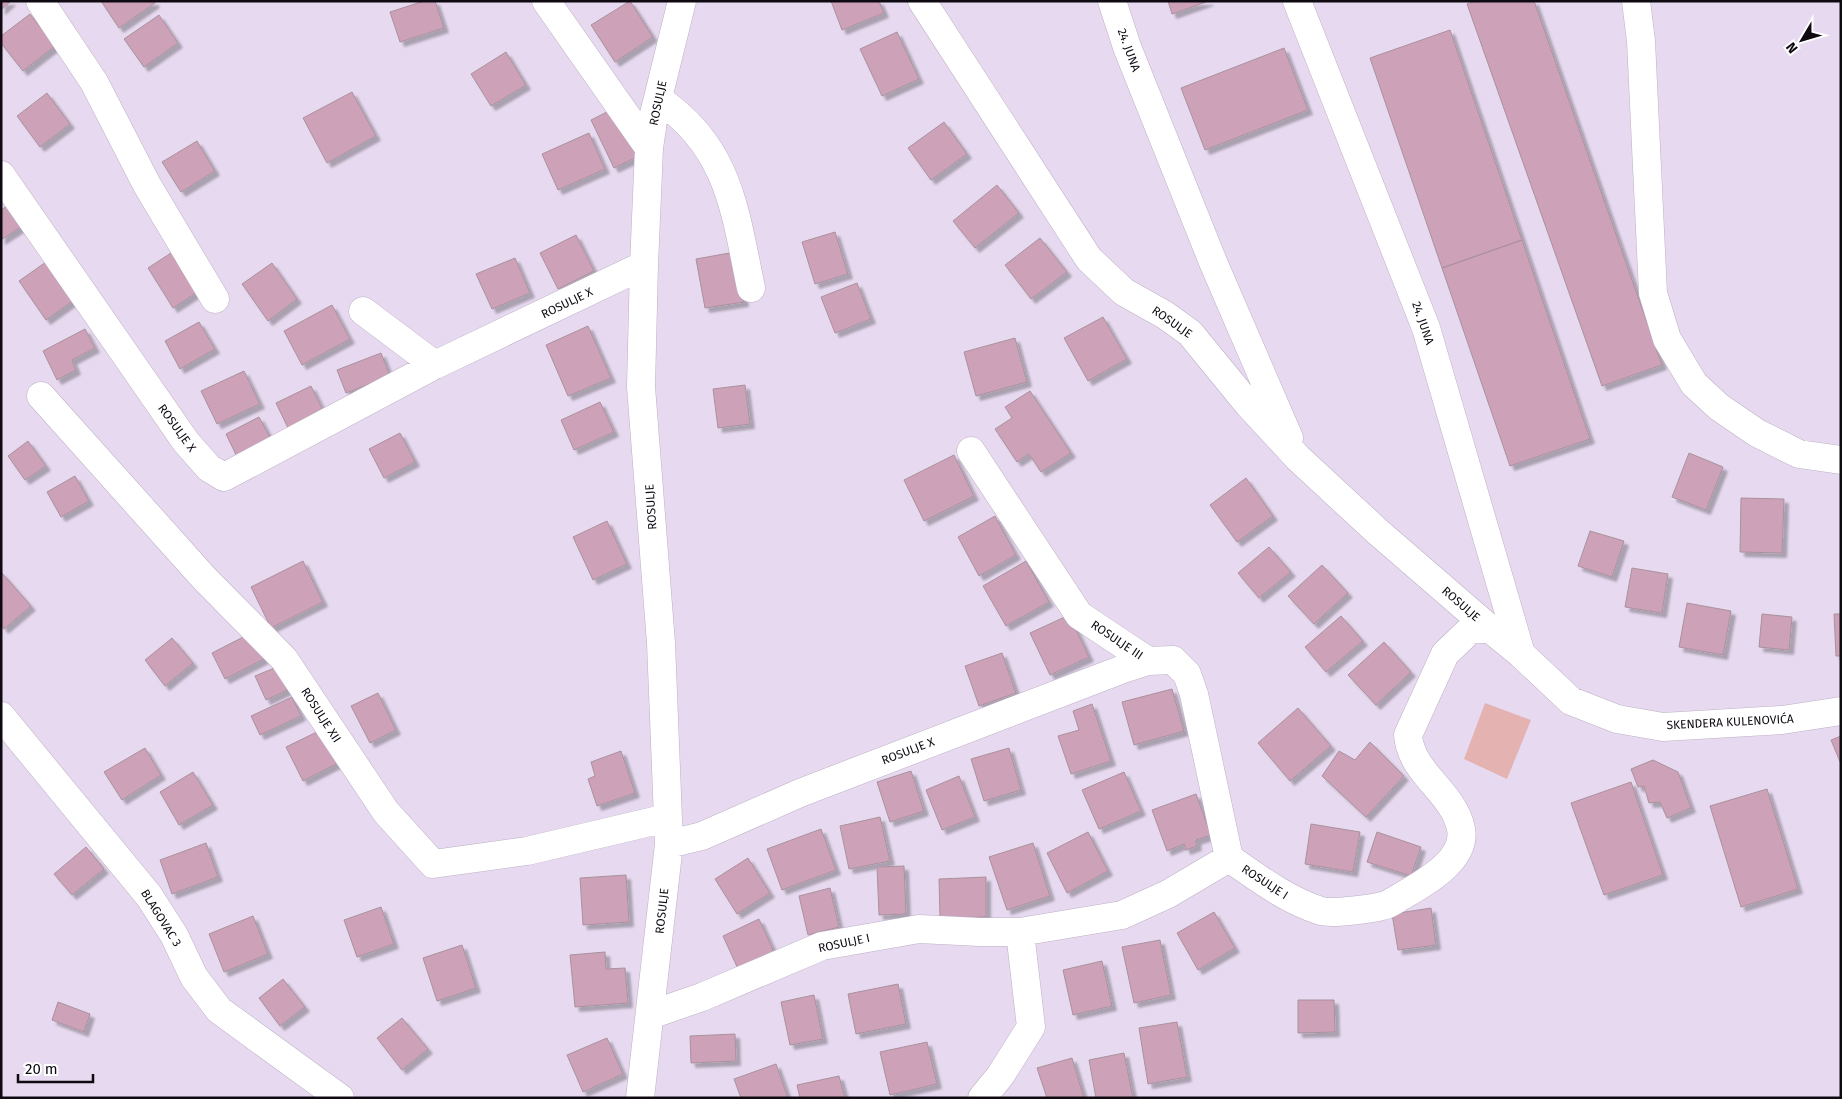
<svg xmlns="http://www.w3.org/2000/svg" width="1842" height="1099" font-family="'Fira Sans',sans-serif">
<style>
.green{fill:#e4b2b1}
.building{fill:#cda1b8;stroke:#a9919d;filter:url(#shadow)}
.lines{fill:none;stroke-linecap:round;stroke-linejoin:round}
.minor-casing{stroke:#bdb0c5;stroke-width:29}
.minor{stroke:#fff;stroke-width:28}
.labels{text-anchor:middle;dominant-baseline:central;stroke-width:4;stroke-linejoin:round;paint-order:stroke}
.street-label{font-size:12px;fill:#0f0a12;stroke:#fff}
</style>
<defs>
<filter id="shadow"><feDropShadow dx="4.5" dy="4.5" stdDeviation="1" flood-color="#0004"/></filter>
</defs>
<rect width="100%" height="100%" fill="#e7daf0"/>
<!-- green -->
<path class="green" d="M 1485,703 L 1531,720 L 1507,779 L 1464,759 Z"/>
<!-- building -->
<path class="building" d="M 1,1 L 11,1 L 1,10 Z
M 101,1 L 154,1 L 155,3 L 119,28 Z
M 424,1 L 435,1 L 444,28 L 400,42 L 390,12 Z
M 630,1 L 653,37 L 615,62 L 591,25 Z
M 831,1 L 879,1 L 884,13 L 842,30 Z
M 1168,1 L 1209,1 L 1172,14 Z
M 1476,1 L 1534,1 L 1662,365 L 1602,386 L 1467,4 Z
M 30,14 L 55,46 L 23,71 L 1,43 L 1,36 Z
M 159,15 L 178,43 L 144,67 L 124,39 Z
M 1450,30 L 1522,240 L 1442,268 L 1370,58 Z
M 897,32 L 919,79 L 882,96 L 860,49 Z
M 1284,48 L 1308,110 L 1205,150 L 1181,88 Z
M 506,52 L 526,85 L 491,106 L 471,74 Z
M 352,92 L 376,136 L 327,163 L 303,118 Z
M 47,93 L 70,124 L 40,147 L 17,116 Z
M 613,109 L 637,157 L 614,168 L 591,120 Z
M 944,122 L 967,154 L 931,180 L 908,148 Z
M 589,133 L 605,169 L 558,190 L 542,154 Z
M 197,141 L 215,171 L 181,192 L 162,162 Z
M 997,185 L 1019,213 L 975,248 L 953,221 Z
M 13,202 L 27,223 L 1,240 L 1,210 Z
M 835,232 L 848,274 L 815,284 L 802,242 Z
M 576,235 L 594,271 L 558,289 L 540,253 Z
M 1040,238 L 1067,272 L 1031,299 L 1005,265 Z
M 1522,240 L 1590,439 L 1510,466 L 1442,268 Z
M 174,251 L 199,291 L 173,308 L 148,268 Z
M 735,252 L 744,302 L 705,308 L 696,259 Z
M 515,258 L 530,293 L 492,309 L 476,274 Z
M 46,262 L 74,300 L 46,320 L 19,281 Z
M 272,263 L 297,299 L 268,321 L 242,284 Z
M 857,283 L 871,319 L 835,333 L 821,297 Z
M 332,305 L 350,339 L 302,365 L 284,331 Z
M 1103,317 L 1127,359 L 1088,381 L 1064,338 Z
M 199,322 L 215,349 L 180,369 L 165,341 Z
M 588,326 L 611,378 L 568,396 L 546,345 Z
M 85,329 L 95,348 L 72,360 L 76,370 L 57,380 L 43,351 Z
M 1015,338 L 1027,382 L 976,396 L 964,352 Z
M 381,353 L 390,376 L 346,393 L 337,370 Z
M 244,371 L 260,404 L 217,424 L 201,391 Z
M 745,385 L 750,424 L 718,428 L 713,389 Z
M 311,386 L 324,412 L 289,430 L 276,403 Z
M 1030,391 L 1071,453 L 1041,472 L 1029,454 L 1017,462 L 995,429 L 1012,418 L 1005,407 Z
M 600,402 L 614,432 L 574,450 L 561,420 Z
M 259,417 L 272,441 L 238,459 L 226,434 Z
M 400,433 L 415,462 L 384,478 L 369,449 Z
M 28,441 L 46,466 L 25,480 L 8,456 Z
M 1689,453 L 1723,467 L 1706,510 L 1672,497 Z
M 954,455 L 974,496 L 924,521 L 904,480 Z
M 75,476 L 89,501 L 61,517 L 47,492 Z
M 1246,478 L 1273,516 L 1237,542 L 1210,505 Z
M 1741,498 L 1784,499 L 1782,553 L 1740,552 Z
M 995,516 L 1016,555 L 979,576 L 958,537 Z
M 607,521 L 627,564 L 593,580 L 573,537 Z
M 1590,531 L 1624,541 L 1612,577 L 1578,566 Z
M 1269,547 L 1291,572 L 1259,598 L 1238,573 Z
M 303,561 L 323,602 L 271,628 L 251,587 Z
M 1026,561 L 1049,602 L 1006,626 L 983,586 Z
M 1322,565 L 1348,593 L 1314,624 L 1288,596 Z
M 1632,568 L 1668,574 L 1662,613 L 1625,607 Z
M 1,572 L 31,606 L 4,629 L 1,625 Z
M 1687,603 L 1731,611 L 1723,655 L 1679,647 Z
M 1762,614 L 1792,617 L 1789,650 L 1759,647 Z
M 1834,614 L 1841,614 L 1841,656 L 1836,656 Z
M 1069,615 L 1089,657 L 1050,675 L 1030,633 Z
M 1341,616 L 1363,641 L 1326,672 L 1305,647 Z
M 251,633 L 264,659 L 225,679 L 212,653 Z
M 172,638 L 193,663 L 165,686 L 145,660 Z
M 1384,642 L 1411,672 L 1376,705 L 1348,675 Z
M 1002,653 L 1016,693 L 979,706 L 965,666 Z
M 284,664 L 294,687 L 266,700 L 255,676 Z
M 1172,689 L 1184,731 L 1134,745 L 1122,702 Z
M 378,693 L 396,730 L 370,743 L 351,706 Z
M 292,697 L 301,716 L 260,735 L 251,716 Z
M 1092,704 L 1111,761 L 1071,774 L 1058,736 L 1079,730 L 1073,711 Z
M 1298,708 L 1331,746 L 1290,781 L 1258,743 Z
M 325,728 L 342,761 L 303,781 L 286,747 Z
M 1841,736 L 1841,764 L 1831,740 Z
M 1370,742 L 1404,776 L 1366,817 L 1322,776 L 1339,751 L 1355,760 Z
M 145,748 L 161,775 L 122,800 L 104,772 Z
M 1009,748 L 1021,790 L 984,801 L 971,759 Z
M 621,751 L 635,793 L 597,806 L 588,779 L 595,776 L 591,762 Z
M 1653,760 L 1678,772 L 1691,808 L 1667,818 L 1660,802 L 1649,803 L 1644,786 L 1638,787 L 1631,769 Z
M 911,771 L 924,811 L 890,822 L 877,782 Z
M 193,772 L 213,805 L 179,825 L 160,792 Z
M 1124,772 L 1141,811 L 1099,829 L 1082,790 Z
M 959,776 L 975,817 L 942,830 L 926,790 Z
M 1631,782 L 1663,875 L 1604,895 L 1571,803 Z
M 1767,789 L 1798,889 L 1741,907 L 1710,806 Z
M 1196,794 L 1211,835 L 1196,840 L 1197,846 L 1186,850 L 1184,844 L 1167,851 L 1152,810 Z
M 880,817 L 890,861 L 849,869 L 840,826 Z
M 1311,824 L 1360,832 L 1353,872 L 1305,864 Z
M 821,829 L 836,870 L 782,890 L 767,849 Z
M 1088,832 L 1108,871 L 1067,893 L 1047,853 Z
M 1377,832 L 1421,847 L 1411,876 L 1367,862 Z
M 206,843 L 218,877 L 172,894 L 160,860 Z
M 1033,843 L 1050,896 L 1007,910 L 989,857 Z
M 86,847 L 104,869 L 72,895 L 54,874 Z
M 748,858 L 770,893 L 737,914 L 715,879 Z
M 904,866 L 906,914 L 879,915 L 877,867 Z
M 626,875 L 629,922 L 583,925 L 580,878 Z
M 986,877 L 986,917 L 940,918 L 939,879 Z
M 830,888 L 839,927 L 808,935 L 799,896 Z
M 381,907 L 394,944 L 357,957 L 344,920 Z
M 1431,908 L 1436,945 L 1398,950 L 1392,914 Z
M 1214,912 L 1235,948 L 1198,970 L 1177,933 Z
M 253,916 L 268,954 L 224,972 L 209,934 Z
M 759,919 L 775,954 L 739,971 L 723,936 Z
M 1160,940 L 1171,995 L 1134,1003 L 1122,947 Z
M 462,945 L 476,988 L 437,1001 L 423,958 Z
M 605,952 L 606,969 L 625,968 L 628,1003 L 575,1007 L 570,955 Z
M 1102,961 L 1112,1006 L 1073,1015 L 1063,970 Z
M 283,979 L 305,1007 L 280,1026 L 259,998 Z
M 898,984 L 906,1024 L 856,1034 L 848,994 Z
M 814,995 L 823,1039 L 790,1045 L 781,1002 Z
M 1298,1000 L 1334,1000 L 1335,1032 L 1298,1033 Z
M 58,1002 L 90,1014 L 84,1032 L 52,1020 Z
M 402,1018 L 428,1049 L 402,1070 L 377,1038 Z
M 1177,1022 L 1187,1077 L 1148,1084 L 1139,1028 Z
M 735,1034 L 736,1061 L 691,1063 L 690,1036 Z
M 607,1038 L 623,1074 L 583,1092 L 567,1055 Z
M 927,1042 L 937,1084 L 890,1095 L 880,1052 Z
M 1124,1053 L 1133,1098 L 1096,1098 L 1089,1060 Z
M 1072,1058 L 1084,1098 L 1047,1098 L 1037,1068 Z
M 776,1064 L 788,1098 L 741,1098 L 734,1079 Z
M 839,1076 L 845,1098 L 800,1098 L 797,1085 Z"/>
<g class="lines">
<!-- minor casing -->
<g class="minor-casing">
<path id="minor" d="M 40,1 L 94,82 L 147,185 L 215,299
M 546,1 L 649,148
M 922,1 L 1089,259 L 1124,292 L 1165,315 L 1190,333 L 1248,404 L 1298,458 L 1378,532 L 1489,628
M 1112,1 L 1127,47 L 1213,262 L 1289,438
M 1297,1 L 1426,328 L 1521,654
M 1636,1 L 1641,41 L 1653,293 L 1667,339 L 1694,384 L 1719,407 L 1757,433 L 1799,454 L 1841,460
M 658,99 C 729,146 735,211 751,288
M 1,175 L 186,442 L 209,468 L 224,477 L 435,365 L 644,265
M 363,311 L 435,365
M 41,396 L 204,578 L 284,659 L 386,812 L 433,864 L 527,851 L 667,818
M 971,451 L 1079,615 L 1148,661
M 1,716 L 149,896 L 174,935 L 194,977 L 219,1010 L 340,1098
M 669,844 L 702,836 L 800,793 L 1123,669 L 1148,661 L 1173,660 L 1187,674 L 1194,694 L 1229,858
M 650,1015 L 702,997 L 822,946 L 919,929 L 980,932 L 1020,932 L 1122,915 L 1168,894 L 1229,858 C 1259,879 1287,900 1321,911 C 1332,914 1371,909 1382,906 C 1389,905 1396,899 1402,896 C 1424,883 1467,860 1461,829 C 1454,792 1411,774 1408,735 L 1445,654 L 1470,630 L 1489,628 L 1521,654 L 1571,701 L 1617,719 L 1663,727 L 1782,720 L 1841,711
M 640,1098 L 669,844 L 661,643 L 641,387 L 644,265 L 649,148 L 654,114 L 682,1
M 982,1098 L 1000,1076 L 1031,1027 L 1020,932"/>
</g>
<!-- minor -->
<use href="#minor" class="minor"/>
</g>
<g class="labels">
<!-- street labels -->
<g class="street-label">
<text transform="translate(1129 50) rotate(70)">24. JUNA</text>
<text transform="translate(658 103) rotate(-78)">ROSULJE</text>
<text transform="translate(567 303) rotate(-26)">ROSULJE X</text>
<text transform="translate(1172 322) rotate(35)">ROSULJE</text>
<text transform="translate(1423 323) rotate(71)">24. JUNA</text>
<text transform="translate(177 428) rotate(54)">ROSULJE X</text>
<text transform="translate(651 507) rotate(-94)">ROSULJE</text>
<text transform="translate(1461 604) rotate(41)">ROSULJE</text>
<text transform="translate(1117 640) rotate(34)">ROSULJE III</text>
<text transform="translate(321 715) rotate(57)">ROSULJE XII</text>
<text transform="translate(1730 722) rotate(-3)">SKENDERA KULENOVIĆA</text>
<text transform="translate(908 751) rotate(-21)">ROSULJE X</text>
<text transform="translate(1265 882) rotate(33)">ROSULJE I</text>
<text transform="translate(662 911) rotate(-84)">ROSULJE</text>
<text transform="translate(161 918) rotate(58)">BLAGOVAC 3</text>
<text transform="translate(844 943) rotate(-12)">ROSULJE I</text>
</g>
</g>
<!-- border -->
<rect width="1842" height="1099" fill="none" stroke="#0f0a12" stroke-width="5"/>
<!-- north arrow -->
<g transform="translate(1802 40) rotate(232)" stroke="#ffffff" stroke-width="4" paint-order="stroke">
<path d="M0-4L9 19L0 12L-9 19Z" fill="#0f0a12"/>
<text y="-8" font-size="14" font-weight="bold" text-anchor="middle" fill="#0f0a12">N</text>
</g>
<!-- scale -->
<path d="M18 1074v8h75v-8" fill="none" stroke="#0f0a12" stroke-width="2.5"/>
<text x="25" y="1074" font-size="15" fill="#0f0a12" stroke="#ffffff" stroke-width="4" paint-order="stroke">20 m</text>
</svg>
